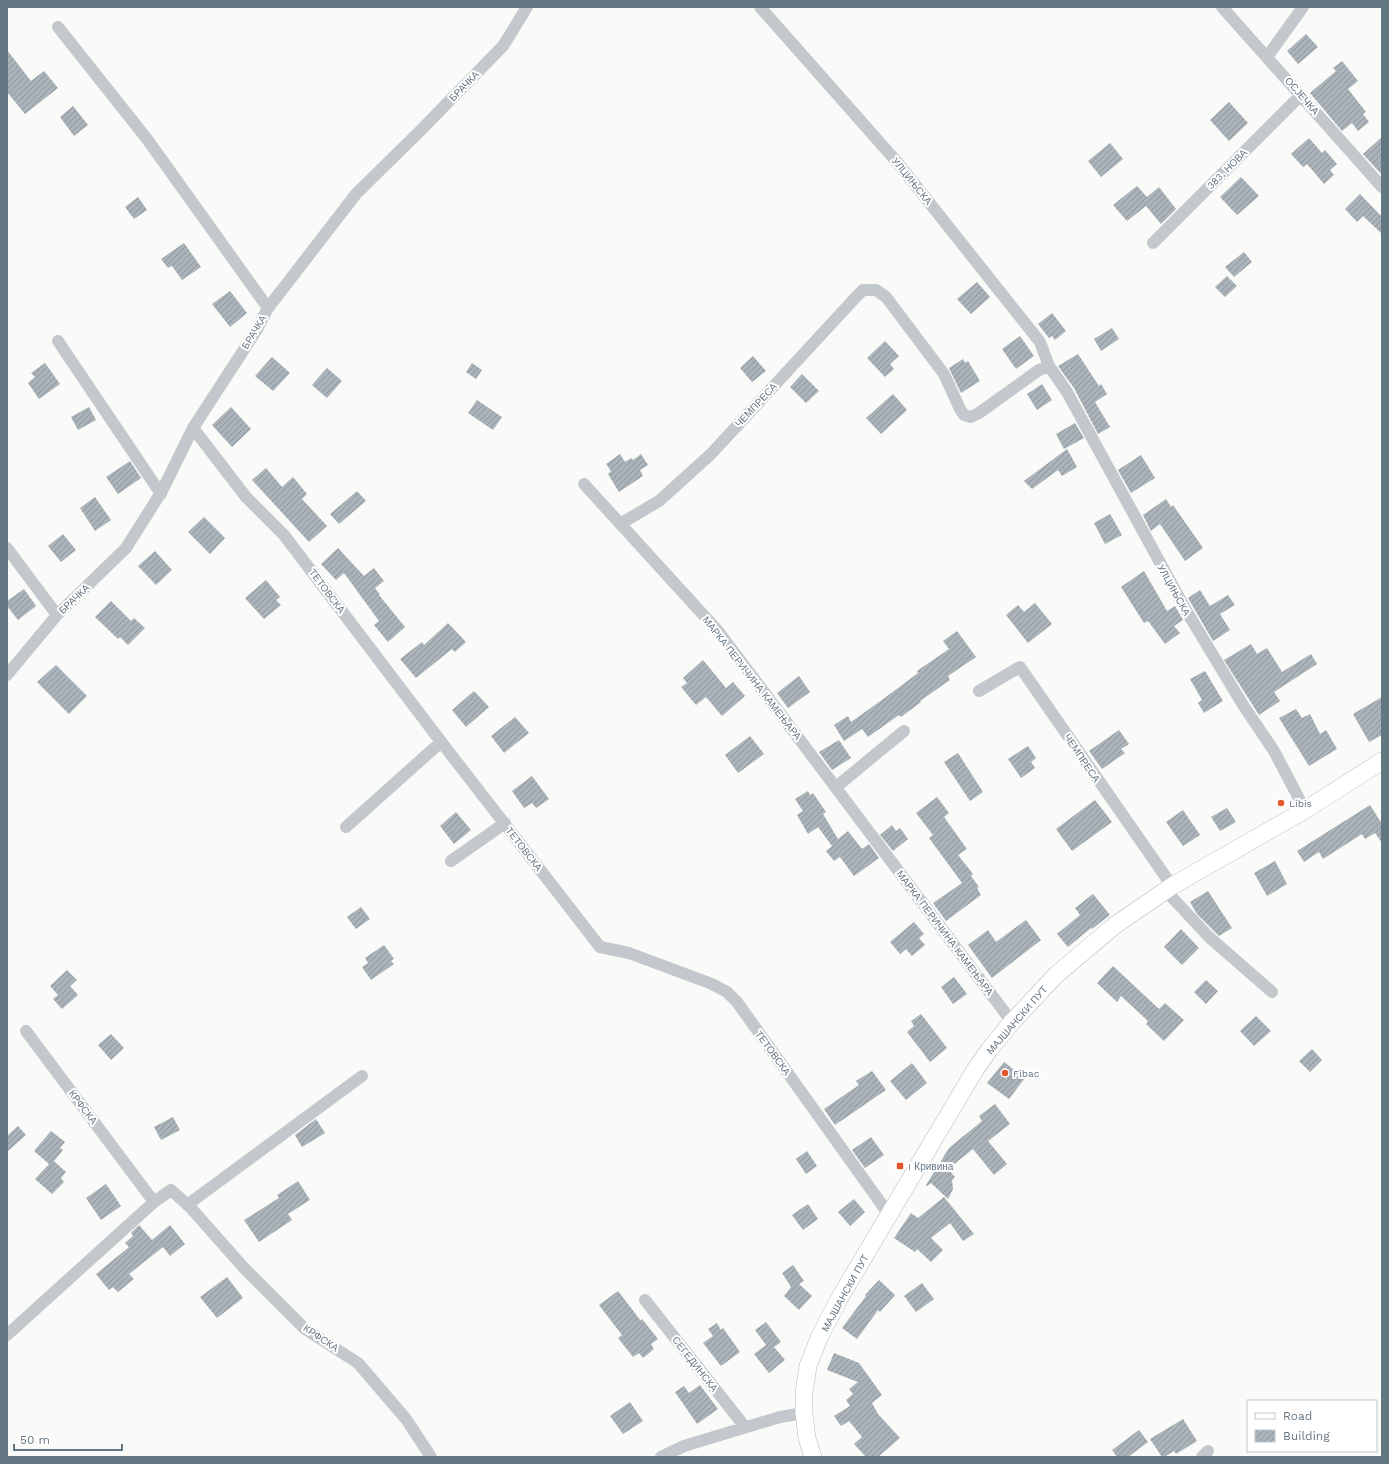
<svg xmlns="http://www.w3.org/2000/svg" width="1389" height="1464" font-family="'Work Sans',sans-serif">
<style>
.building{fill:url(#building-hatch)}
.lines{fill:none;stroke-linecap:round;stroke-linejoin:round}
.secondary-casing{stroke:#b3babf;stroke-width:18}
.street{stroke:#c3c8cc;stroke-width:12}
.secondary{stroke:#fff;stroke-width:17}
.poi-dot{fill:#e4572e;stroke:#fff;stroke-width:1.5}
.labels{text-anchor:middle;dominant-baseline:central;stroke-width:4;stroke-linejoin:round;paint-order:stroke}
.street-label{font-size:10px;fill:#657683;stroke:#fff}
.poi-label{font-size:10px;fill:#657683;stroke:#fff;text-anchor:start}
</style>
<defs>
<pattern id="building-hatch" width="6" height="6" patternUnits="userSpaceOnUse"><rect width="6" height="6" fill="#aab3b9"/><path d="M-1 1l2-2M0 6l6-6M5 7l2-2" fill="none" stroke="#8e969c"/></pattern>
</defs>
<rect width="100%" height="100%" fill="#fafaf8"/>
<!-- building -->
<path class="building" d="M 1306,34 L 1318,47 L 1298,64 L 1287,51 Z
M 7,50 L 31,81 L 44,71 L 58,88 L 25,114 L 7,92 Z
M 1342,61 L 1358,81 L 1348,89 L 1366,112 L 1363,114 L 1369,122 L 1358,131 L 1352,123 L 1342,131 L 1310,93 L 1336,71 L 1333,68 Z
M 1229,102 L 1248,123 L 1229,141 L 1210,120 Z
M 73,106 L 88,125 L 74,136 L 60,117 Z
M 1382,137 L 1382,175 L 1363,154 Z
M 1309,138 L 1322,153 L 1325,150 L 1337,164 L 1330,170 L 1334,175 L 1324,184 L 1307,164 L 1303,167 L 1291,154 Z
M 1110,143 L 1123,159 L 1101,177 L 1088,161 Z
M 1241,177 L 1259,196 L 1237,215 L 1220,197 Z
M 1137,186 L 1147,197 L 1159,187 L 1176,209 L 1161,224 L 1146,206 L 1127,221 L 1113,205 Z
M 1360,194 L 1382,217 L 1382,234 L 1363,216 L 1357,222 L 1345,209 Z
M 138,197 L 147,210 L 134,219 L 125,207 Z
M 184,243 L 201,267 L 182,280 L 172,266 L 168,268 L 161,259 Z
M 1244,252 L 1252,262 L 1234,277 L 1225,267 Z
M 1227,276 L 1237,286 L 1225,297 L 1215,287 Z
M 977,282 L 990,297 L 971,314 L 957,299 Z
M 230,291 L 247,313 L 230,327 L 212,304 Z
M 1052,313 L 1066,331 L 1055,340 L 1052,336 L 1049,338 L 1038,324 Z
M 1112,328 L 1119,339 L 1101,351 L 1094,339 Z
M 1020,336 L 1034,356 L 1016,369 L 1002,349 Z
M 885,341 L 899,356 L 890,364 L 894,369 L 885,377 L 867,358 Z
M 1078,354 L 1099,386 L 1101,384 L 1107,394 L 1095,402 L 1110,427 L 1098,434 L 1074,388 L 1058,366 Z
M 753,356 L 766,371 L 752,382 L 740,368 Z
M 272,357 L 290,373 L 273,391 L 255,376 Z
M 963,359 L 965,363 L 968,361 L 980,381 L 961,393 L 949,368 Z
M 45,363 L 60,384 L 39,399 L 28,383 L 35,377 L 31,373 Z
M 472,363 L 482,370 L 476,379 L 466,372 Z
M 327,368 L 342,381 L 327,398 L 312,385 Z
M 802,374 L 819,391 L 806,403 L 790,387 Z
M 1042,384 L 1052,400 L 1037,410 L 1027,394 Z
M 893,394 L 907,410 L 881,434 L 866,418 Z
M 477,400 L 502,417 L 493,430 L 468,413 Z
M 89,407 L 96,420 L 78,430 L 71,417 Z
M 231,407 L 251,429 L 232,447 L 212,425 Z
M 1075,423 L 1084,438 L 1064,449 L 1056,434 Z
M 1067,449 L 1077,467 L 1062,476 L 1058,470 L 1032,489 L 1024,481 Z
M 620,454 L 625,462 L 631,458 L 633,460 L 641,454 L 648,465 L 640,470 L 643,476 L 619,492 L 608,474 L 611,471 L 606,464 Z
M 1141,455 L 1155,478 L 1131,493 L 1118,470 Z
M 130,461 L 141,478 L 118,494 L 106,477 Z
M 266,468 L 282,487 L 293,477 L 307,494 L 302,499 L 327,526 L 309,542 L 252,480 Z
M 357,491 L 366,501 L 339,524 L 330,514 Z
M 95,497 L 111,520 L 95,531 L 80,508 Z
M 1166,499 L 1171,507 L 1173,505 L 1203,548 L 1185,561 L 1160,524 L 1151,531 L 1143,515 Z
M 1110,514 L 1122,535 L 1105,544 L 1094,523 Z
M 204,517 L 225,538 L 210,554 L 188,532 Z
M 63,534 L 76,550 L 61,562 L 48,546 Z
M 338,548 L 364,576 L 374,568 L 384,581 L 375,588 L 380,595 L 379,595 L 405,627 L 388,642 L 374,625 L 379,621 L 344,573 L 336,580 L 321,564 Z
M 155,551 L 172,570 L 156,585 L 138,566 Z
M 1144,571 L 1167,611 L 1175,606 L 1183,620 L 1174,626 L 1180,633 L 1165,644 L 1148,621 L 1144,623 L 1121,587 Z
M 266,580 L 280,597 L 276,600 L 281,605 L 264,619 L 245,598 Z
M 24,589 L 36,606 L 18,620 L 7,606 L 7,601 Z
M 1200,590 L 1210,606 L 1228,595 L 1235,605 L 1220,614 L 1230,630 L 1213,641 L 1188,598 Z
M 111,601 L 131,621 L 134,618 L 145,628 L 128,645 L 120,637 L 118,639 L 95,617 Z
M 1035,603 L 1052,624 L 1028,643 L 1006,615 L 1018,605 L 1024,612 Z
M 448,623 L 466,642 L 455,652 L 452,649 L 416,678 L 400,659 L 422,642 L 424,645 Z
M 957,631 L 976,657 L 948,676 L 950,680 L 920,701 L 921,702 L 901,717 L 899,715 L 868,737 L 862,729 L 844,741 L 834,725 L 848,716 L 851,722 L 886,697 L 918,673 L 917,671 L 949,649 L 943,641 Z
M 1251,644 L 1257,654 L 1267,648 L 1282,672 L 1311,654 L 1317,664 L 1274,692 L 1280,701 L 1259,715 L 1224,660 Z
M 703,660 L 726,688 L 733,682 L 745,696 L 722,716 L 706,697 L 696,705 L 681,687 L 687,683 L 683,678 Z
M 56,665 L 87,696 L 69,714 L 37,682 Z
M 1205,671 L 1223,701 L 1204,713 L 1198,703 L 1202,700 L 1190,679 Z
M 799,676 L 810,692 L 788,708 L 777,693 Z
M 474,691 L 489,707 L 466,727 L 452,710 Z
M 1382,697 L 1382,735 L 1369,742 L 1353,714 Z
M 1296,709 L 1302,718 L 1310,714 L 1320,734 L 1326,730 L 1337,749 L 1309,766 L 1279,718 Z
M 515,717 L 529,733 L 504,753 L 491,736 Z
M 1119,730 L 1129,744 L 1121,749 L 1125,753 L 1102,769 L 1089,751 Z
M 750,736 L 764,754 L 738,773 L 725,755 Z
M 839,740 L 851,758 L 832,770 L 819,752 Z
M 1028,746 L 1036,758 L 1031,762 L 1035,768 L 1021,778 L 1008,759 Z
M 958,753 L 983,792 L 970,801 L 944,762 Z
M 532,776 L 549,799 L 536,808 L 532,803 L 524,808 L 512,791 Z
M 808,791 L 810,795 L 813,793 L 826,812 L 823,814 L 838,839 L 848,831 L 862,849 L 869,844 L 879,858 L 854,876 L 840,857 L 834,861 L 826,851 L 832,846 L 818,827 L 808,834 L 797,815 L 803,811 L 795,799 Z
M 937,797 L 949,813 L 944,817 L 967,849 L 958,855 L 973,874 L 971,876 L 979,887 L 977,888 L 981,895 L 946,921 L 933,903 L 962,883 L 929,838 L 933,835 L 916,813 Z
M 1095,800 L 1112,822 L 1072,851 L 1056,829 Z
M 1370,805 L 1382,824 L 1382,843 L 1375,833 L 1365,839 L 1362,834 L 1323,859 L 1319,852 L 1304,862 L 1297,851 Z
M 1227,808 L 1236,822 L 1220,831 L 1211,817 Z
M 1183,810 L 1200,835 L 1183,846 L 1166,822 Z
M 456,812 L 471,830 L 454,844 L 440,826 Z
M 892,825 L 896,831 L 900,828 L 908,839 L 893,851 L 880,835 Z
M 1275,861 L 1287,884 L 1267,896 L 1254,873 Z
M 1208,891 L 1232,928 L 1219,936 L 1197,914 L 1190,902 Z
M 1093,894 L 1110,915 L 1092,929 L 1091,928 L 1068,947 L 1057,934 L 1080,915 L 1075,908 Z
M 361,907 L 370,919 L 356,929 L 347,917 Z
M 1026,920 L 1041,940 L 992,978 L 968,945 L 988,930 L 996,942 Z
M 914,922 L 924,934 L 919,938 L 925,945 L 912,956 L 906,949 L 900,954 L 890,942 Z
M 1181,929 L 1199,948 L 1182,965 L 1164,947 Z
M 384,945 L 394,959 L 391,961 L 394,964 L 371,980 L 362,967 L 368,963 L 365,958 Z
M 1113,966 L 1159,1009 L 1165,1003 L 1184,1020 L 1164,1041 L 1146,1024 L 1148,1021 L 1121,996 L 1117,1002 L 1097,983 Z
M 67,970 L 77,980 L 70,986 L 78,995 L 62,1009 L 53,999 L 58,995 L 50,986 Z
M 954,977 L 967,994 L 953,1004 L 941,987 Z
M 1206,980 L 1218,991 L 1206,1004 L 1194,992 Z
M 921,1014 L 947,1048 L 930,1062 L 907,1032 L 914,1026 L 911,1021 Z
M 1256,1016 L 1271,1031 L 1254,1046 L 1240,1031 Z
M 111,1034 L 124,1048 L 111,1060 L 98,1045 Z
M 1312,1049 L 1322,1060 L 1310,1072 L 1299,1061 Z
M 1004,1062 L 1025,1078 L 1009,1099 L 987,1083 Z
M 912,1063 L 927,1083 L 906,1100 L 890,1081 Z
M 872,1071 L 886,1090 L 835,1125 L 824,1109 L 859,1085 L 856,1081 Z
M 995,1104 L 1010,1124 L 988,1141 L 1007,1164 L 994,1175 L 973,1149 L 948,1169 L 955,1177 L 952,1180 L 953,1189 L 948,1199 L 931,1183 L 927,1186 L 926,1185 L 949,1148 L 982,1121 L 979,1116 Z
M 173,1117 L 180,1130 L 161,1140 L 154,1127 Z
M 316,1119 L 325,1133 L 302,1147 L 295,1135 Z
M 18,1126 L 26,1135 L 7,1152 L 7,1136 Z
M 51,1131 L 65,1142 L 60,1148 L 63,1150 L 54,1161 L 66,1172 L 61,1178 L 64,1182 L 52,1194 L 35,1179 L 49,1164 L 34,1151 Z
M 871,1137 L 884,1155 L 865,1168 L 852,1150 Z
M 807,1151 L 817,1166 L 806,1174 L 796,1159 Z
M 298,1181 L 310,1200 L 288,1214 L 292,1220 L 259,1242 L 244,1220 L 279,1198 L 277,1195 Z
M 106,1184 L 121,1206 L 101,1220 L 86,1198 Z
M 944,1197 L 974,1234 L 963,1241 L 950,1223 L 931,1238 L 943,1250 L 931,1262 L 917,1249 L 915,1252 L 894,1238 L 911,1213 L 918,1218 Z
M 854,1199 L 865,1212 L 850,1226 L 838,1212 Z
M 808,1204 L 818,1219 L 803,1230 L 792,1215 Z
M 139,1225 L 152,1240 L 170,1225 L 185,1244 L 170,1256 L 163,1247 L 129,1274 L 134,1279 L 118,1292 L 113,1287 L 109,1290 L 96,1274 L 129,1247 L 125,1243 L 133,1236 L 131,1233 Z
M 793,1265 L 804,1281 L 799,1284 L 812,1296 L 799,1310 L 784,1296 L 791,1287 L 782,1273 Z
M 227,1277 L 243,1298 L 217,1318 L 200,1297 Z
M 879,1280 L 895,1295 L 880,1312 L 878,1310 L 857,1339 L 842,1328 L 866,1296 L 865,1295 Z
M 922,1283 L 934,1299 L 916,1312 L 904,1296 Z
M 618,1291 L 641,1321 L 642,1319 L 658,1339 L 651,1344 L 654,1349 L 643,1358 L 639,1353 L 633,1357 L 618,1338 L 622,1335 L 599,1305 Z
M 766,1322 L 781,1342 L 774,1347 L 785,1360 L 769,1373 L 754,1354 L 766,1345 L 755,1330 Z
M 717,1323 L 721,1330 L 723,1328 L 740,1352 L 721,1366 L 703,1343 L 713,1336 L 708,1329 Z
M 834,1353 L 859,1363 L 882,1395 L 872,1403 L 878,1414 L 900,1438 L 878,1457 L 866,1457 L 854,1444 L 862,1437 L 849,1421 L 841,1426 L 834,1416 L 850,1406 L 846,1400 L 853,1394 L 849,1389 L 858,1382 L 827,1370 Z
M 700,1385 L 718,1409 L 697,1424 L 675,1392 L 684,1386 L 689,1393 Z
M 630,1402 L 643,1421 L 623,1434 L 610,1416 Z
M 1183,1419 L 1197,1441 L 1176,1454 L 1174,1451 L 1164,1457 L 1162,1457 L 1150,1439 Z
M 1139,1430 L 1148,1442 L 1128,1457 L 1117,1457 L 1112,1450 Z"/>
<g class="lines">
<!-- secondary casing -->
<g class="secondary-casing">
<path id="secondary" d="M 813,1457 L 807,1438 L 804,1413 L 804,1393 L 808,1366 L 819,1338 L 839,1299 L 975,1070 L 989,1050 L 1012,1022 L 1056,975 L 1114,926 L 1172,886 L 1305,810 L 1382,761"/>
</g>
<!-- street -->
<path class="street" d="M 760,7 L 897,162 L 1040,342 L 1049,366
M 1222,7 L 1382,187
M 58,27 L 147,139 L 268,308
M 1267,57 L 1303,7
M 1153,243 L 1301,95
M 58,341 L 161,494
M 193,428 L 246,497 L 284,535 L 442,743 L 600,947 L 629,953 L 712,984 L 727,992 L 737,1002 L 890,1216
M 584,484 L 718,631 L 1012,1022
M 620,524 L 659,501 L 711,454 L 856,297 L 863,290 L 876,290 L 886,297 L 944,374 L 960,409 L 964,415 L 971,417 L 979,413 L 1039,370 L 1049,366 L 1067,392 L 1187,612 L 1243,705 L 1274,751 L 1305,810
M 7,548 L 57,615
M 7,675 L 57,615 L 126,548 L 162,491 L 193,428 L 256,331 L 268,308 L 356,194 L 421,130 L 503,46 L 527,7
M 979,691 L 1020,667 L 1172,886
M 836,787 L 904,731
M 346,827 L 441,742
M 451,861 L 505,823
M 1166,891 L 1209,937 L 1272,992
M 26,1031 L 154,1202
M 187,1205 L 362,1076
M 645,1300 L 745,1427
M 7,1335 L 154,1202 L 171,1190 L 190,1207 L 244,1268 L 305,1329 L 358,1363 L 406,1419 L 431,1457
M 661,1457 L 684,1446 L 780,1417 L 804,1413
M 1202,1457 L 1208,1451"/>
<!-- secondary -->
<use href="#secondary" class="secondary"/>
</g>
<!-- markers -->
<g class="poi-dot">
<circle cx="1281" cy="803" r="4"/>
<circle cx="1005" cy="1073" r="4"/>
<rect x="896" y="1162" width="8" height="8" rx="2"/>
</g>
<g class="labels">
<!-- street labels -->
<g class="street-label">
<text transform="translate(464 86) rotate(-46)">БРАЧКА</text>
<text transform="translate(1302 96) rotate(49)">ОСЈЕЧКА</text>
<text transform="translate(1227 169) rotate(-45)">383. НОВА</text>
<text transform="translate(912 181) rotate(51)">УЛЦИЊСКА</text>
<text transform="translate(254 332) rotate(-59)">БРАЧКА</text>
<text transform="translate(756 405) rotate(-47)">ЧЕМПРЕСА</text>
<text transform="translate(1174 590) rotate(61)">УЛЦИЊСКА</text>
<text transform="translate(327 591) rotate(53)">ТЕТОВСКА</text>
<text transform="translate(74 599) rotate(-44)">БРАЧКА</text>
<text transform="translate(752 678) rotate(52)">МАРКА ПЕРИЧИНА КАМЕЊАРА</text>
<text transform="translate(1082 758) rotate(56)">ЧЕМПРЕСА</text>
<text transform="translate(524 849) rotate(52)">ТЕТОВСКА</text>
<text transform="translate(945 933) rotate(53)">МАРКА ПЕРИЧИНА КАМЕЊАРА</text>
<text transform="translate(1017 1020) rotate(-49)">МАЈШАНСКИ ПУТ</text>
<text transform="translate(773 1053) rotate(54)">ТЕТОВСКА</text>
<text transform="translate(83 1107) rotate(53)">КРФСКА</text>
<text transform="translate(845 1293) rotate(-61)">МАЈШАНСКИ ПУТ</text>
<text transform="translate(321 1338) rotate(34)">КРФСКА</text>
<text transform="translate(695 1364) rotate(52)">СЕГЕДИНСКА</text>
</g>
<!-- poi labels -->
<g class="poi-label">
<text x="1289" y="803">Libis</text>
<text x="1013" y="1073">Fibac</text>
<text x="908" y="1166">I Кривина</text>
</g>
</g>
<!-- border -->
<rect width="1389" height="1464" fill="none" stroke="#657683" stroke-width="16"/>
<!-- legend -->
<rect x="1247" y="1400" width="130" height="52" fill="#ffffff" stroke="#c1c8cd"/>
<rect x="1255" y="1413" width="20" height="6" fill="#ffffff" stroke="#c1c8cd"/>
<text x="1283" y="1420" font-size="12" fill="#657683">Road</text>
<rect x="1255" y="1430" width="20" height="12" fill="url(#building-hatch)" stroke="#c1c8cd"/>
<text x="1283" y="1440" font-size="12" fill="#657683">Building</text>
<!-- scale -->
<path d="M14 1444v6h108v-6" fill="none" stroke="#657683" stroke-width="2"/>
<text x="20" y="1444" font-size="12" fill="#657683" stroke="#ffffff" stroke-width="3" paint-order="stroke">50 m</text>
</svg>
